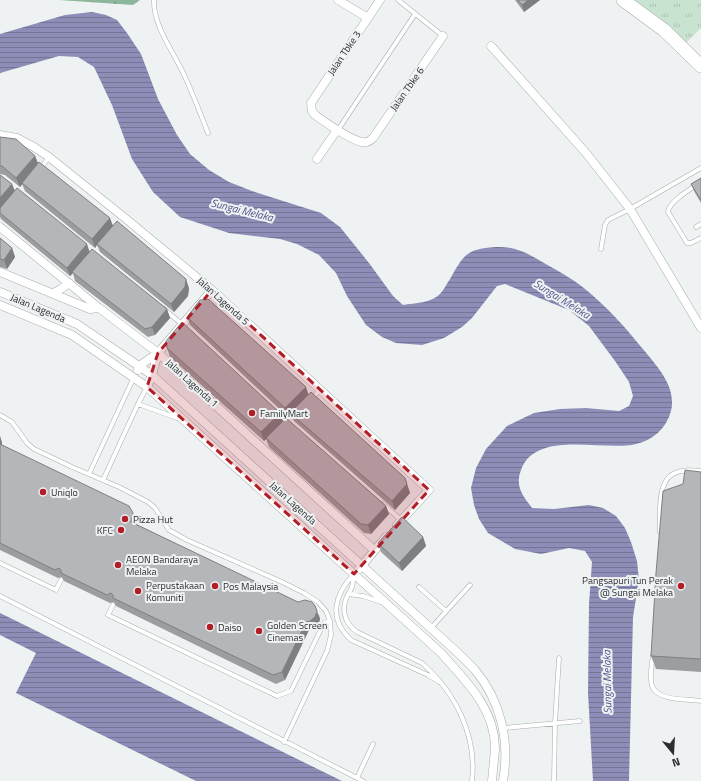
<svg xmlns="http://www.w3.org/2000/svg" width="701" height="781" font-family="'Titillium Web',sans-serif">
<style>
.grass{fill:url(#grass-tufts)}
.forest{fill:url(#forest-firs)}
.water{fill:url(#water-rules)}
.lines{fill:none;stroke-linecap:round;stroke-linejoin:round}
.lane-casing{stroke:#a8acad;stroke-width:5}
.street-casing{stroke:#a8acad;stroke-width:9}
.primary-casing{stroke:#a8acad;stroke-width:14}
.lane{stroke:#fff;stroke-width:4}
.street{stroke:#fff;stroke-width:8}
.primary{stroke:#fff;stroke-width:13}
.wall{fill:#9b9d9f}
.shaded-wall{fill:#7e7f82}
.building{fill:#b4b6b9;stroke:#7e7f82}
.marked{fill:#b01e28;fill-opacity:0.2;stroke:#b01e28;stroke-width:3;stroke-dasharray:8 5;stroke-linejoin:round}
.poi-dot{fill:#b01e28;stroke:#eef2f3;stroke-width:1.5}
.labels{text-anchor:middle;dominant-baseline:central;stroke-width:4;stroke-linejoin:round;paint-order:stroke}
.street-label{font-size:10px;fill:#2c2e2f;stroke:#eef2f3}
.poi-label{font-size:10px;fill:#2c2e2f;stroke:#eef2f3;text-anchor:start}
.water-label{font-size:11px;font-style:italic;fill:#534e88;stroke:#eef2f3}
</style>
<defs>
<pattern id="grass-tufts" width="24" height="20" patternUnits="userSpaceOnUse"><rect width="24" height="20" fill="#c8e3d0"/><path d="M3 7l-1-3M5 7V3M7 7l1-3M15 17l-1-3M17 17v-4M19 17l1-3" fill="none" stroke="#acc3b3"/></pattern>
<pattern id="forest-firs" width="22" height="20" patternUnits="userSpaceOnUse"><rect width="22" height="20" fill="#8cb79a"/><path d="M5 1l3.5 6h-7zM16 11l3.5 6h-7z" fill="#73957e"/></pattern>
<pattern id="water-rules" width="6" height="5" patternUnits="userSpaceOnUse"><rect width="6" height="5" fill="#8e8db7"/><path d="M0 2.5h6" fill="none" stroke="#747495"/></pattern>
</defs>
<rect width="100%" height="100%" fill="#eef2f3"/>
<!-- grass -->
<path class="grass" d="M 621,0 L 701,0 L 701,28 L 682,47 Z"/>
<!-- forest -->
<path class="forest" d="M 59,0 L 140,0 L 133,5 Z"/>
<!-- water -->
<path class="water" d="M 92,12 L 106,15 L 117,20 L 127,33 L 141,54 L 158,99 L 177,135 L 190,154 L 209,170 L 229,182 L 252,191 L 321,213 L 340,227 L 369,263 L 393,296 L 403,305 C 415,303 431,303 440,294 C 444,290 447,283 450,279 C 464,254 467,249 496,247 C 515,246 529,254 544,263 C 558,271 573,279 585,289 C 606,306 625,327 642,348 C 656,365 677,386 671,411 C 666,429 653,440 636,444 C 604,452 536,429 521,470 C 515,486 522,495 532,508 L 554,509 L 589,505 L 603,508 L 616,516 L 625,528 L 631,542 L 637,561 L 639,580 L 633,617 L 629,781 L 593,781 L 588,693 L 589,604 L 592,562 L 585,551 L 569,548 L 541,554 L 515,549 L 488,533 L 479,519 L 474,505 L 471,488 L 476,468 L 486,449 L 507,426 L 534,413 L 560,409 L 586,408 L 619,411 L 629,406 L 633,396 L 629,382 L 615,361 L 589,326 L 569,310 L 505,284 L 497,286 L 472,318 L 462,327 L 444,338 L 422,345 L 396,343 L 382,337 L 366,325 L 347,296 L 336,273 L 319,255 L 297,244 L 280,239 L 229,233 L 180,217 L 153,192 L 132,159 L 112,105 L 94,67 L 78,57 L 59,56 L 0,73 L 0,34 L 65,15 Z
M 0,613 L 342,781 L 196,781 L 16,693 L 36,653 L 0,635 Z"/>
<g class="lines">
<!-- lane casing -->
<g class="lane-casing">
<path id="lane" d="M 154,0 C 153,27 176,55 186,79 C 194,97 201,115 208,133
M 398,0 L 443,36
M 338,130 L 415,14
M 41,168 L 49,157
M 701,182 C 692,188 669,201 668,212 L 687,243 L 691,243 L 701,238
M 696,227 L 701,224
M 601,249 L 605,225 L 608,220 L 630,209 L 701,168
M 164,309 L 183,325
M 311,399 L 320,390
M 138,404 L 177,418
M 0,415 L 12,422 L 27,443 L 34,449 L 72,467 L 119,487 L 148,502 L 155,508 L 169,530 L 187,540 L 282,582 L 304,593 L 318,602 L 326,611 L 330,621 L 331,635 L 327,651 L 284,742
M 89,474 L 134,377
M 103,480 L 138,404 L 147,387
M 383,504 L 401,520
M 660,532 C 660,516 657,482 673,474 C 682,469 692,470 701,471
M 0,563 L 56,590 L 61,580
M 354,574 C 334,595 328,619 351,640 L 428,675 L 439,682
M 354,575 C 353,579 353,583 352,587 C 350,592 346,597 345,602 C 342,614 347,625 357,632 L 422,663 C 456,693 477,736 472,781
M 419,587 L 446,611
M 348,594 L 363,596 L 381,602
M 0,596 L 363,781
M 113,605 L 108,615 L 277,696 L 291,691 L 324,623 L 330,621
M 431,628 L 470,585
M 653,655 C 652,664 649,677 652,686 C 657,701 688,699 701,701
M 504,728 L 580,721
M 357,778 L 373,744
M 554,781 L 555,723 L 559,658"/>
</g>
<!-- street casing -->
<g class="street-casing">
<path id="street" d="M 338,0 L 368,18
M 380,0 L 311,103 L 312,111 L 315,115 C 325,122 350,140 362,142 C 366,143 370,141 373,138 L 443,36
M 491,46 L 586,153 L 630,209 L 701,328
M 0,135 L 17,138 L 34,147 L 49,157 L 125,218 L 212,290 L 429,490 L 397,525
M 317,159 L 337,130
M 0,227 L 99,308 L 158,353 L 374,550
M 0,272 L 85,307 L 90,309 L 99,308
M 0,292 L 77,324 L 152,375 L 446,642 C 456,651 466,660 475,670 C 501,701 510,741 503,781
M 53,293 L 61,289 L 69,283
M 0,305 L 72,335 L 147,387 L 440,652 C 465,680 496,709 495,750 C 494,760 493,771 492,781
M 138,370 L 139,366 L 158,353 L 212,290
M 147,387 L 152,375 L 158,353
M 359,569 L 386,537"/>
</g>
<!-- primary casing -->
<g class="primary-casing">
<path id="primary" d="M 623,0 L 664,30 L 701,66"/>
</g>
<!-- lane -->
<use href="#lane" class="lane"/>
<!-- street -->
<use href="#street" class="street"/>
<!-- primary -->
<use href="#primary" class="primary"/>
</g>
<!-- wall -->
<path class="wall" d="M 515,0 L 540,0 L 524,12 Z
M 0,137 L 35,156 L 38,163 L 189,288 L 188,296 L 174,312 L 100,252 L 97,245 L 95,248 L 25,191 L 22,184 L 20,187 L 5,175 L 0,174 Z
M 0,175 L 12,184 L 15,191 L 90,252 L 167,309 L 170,318 L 155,335 L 148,337 L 75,281 L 73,273 L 70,276 L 1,219 L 0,217 Z
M 701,178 L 701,203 L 694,191 L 691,184 Z
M 0,238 L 12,248 L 15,257 L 7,269 L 0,267 Z
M 187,317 L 309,394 L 405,478 L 410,493 L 395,510 L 294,421 L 291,414 L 288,417 L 190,325 Z
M 167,348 L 283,420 L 386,506 L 389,514 L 371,534 L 364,533 L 269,447 L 266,439 L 264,441 L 170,357 Z
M 0,436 L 2,443 L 2,445 L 136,522 L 136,524 L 319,615 L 320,619 L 318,626 L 314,629 L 309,630 L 285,680 L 276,684 L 116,606 L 114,602 L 110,603 L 64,581 L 62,577 L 58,578 L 0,550 Z
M 701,472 L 701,672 L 656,669 L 651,656 Z
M 423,537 L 426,546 L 402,571 L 381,552 L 378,543 Z"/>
<!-- shaded-wall -->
<path class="shaded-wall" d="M 528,0 L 540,0 L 524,12 L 522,5 Z
M 35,156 L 38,164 L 20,187 L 16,178 Z
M 12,184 L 15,192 L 0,211 L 0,198 Z
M 110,218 L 113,226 L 97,244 L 97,245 L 95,248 L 92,239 Z
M 87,244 L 90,253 L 72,272 L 73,273 L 70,276 L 67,268 Z
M 12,248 L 15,257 L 7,269 L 4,260 Z
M 186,279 L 189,288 L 188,296 L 174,312 L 171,304 Z
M 167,309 L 170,318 L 155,335 L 152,327 Z
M 306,387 L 309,396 L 290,413 L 291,414 L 288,417 L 285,408 Z
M 280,413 L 283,422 L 266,438 L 266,439 L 264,441 L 261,432 Z
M 0,436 L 2,443 L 1,451 L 0,449 Z
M 405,478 L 410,493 L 395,510 L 392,501 Z
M 386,506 L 389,514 L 371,534 L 368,525 Z
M 133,513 L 136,522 L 135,530 L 131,522 Z
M 423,537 L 426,546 L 402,571 L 399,563 Z
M 315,606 L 320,619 L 318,626 L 314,629 L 310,621 Z
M 306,622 L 309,630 L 285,680 L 282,672 Z"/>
<!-- building -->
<path class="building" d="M 518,0 L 528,0 L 522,5 Z
M 0,137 L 16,139 L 35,156 L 16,178 L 2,166 L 0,166 Z
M 39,162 L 110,218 L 92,239 L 22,183 Z
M 0,175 L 12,184 L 0,198 Z
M 701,178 L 701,200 L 691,184 Z
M 17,188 L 87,244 L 67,268 L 0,213 L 0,208 Z
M 117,221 L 186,279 L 185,287 L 171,304 L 97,244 Z
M 0,238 L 12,248 L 4,260 L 0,259 Z
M 92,249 L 167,309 L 152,327 L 145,329 L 72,272 Z
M 208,299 L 306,387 L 285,408 L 187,317 L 200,300 Z
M 182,322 L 280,413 L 261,432 L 167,348 L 166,341 Z
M 311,392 L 405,478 L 407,484 L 392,501 L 290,413 Z
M 286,418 L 386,506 L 368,525 L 361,524 L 266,438 Z
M 0,444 L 129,506 L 133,513 L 131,522 L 298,602 L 305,600 L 312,602 L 315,606 L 317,611 L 315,617 L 310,621 L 306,622 L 282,672 L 273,675 L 113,598 L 113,595 L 111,593 L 107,595 L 61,573 L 61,570 L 59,568 L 55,570 L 0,543 Z
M 685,470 L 701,472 L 701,659 L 651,656 L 656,573 L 663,491 L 683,484 Z
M 402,517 L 423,537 L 399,563 L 378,543 Z"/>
<!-- marked area -->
<path class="marked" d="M 212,290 L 429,490 L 354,574 L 147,387 L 158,353 Z"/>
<!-- markers -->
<g class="poi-dot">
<circle cx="252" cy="413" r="4"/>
<circle cx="43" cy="492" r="4"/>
<circle cx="125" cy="519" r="4"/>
<circle cx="121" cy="530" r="4"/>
<circle cx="118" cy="565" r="4"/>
<circle cx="215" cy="586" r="4"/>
<circle cx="681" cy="586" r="4"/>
<circle cx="138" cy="591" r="4"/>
<circle cx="210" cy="627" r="4"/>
<circle cx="259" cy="631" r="4"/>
</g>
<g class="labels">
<!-- street labels -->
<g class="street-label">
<text transform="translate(344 53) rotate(-56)">Jalan Tbke 3</text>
<text transform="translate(407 89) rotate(-55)">Jalan Tbke 6</text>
<text transform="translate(223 301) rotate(42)">Jalan Lagenda 5</text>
<text transform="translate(38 308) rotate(23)">Jalan Lagenda</text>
<text transform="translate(192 383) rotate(42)">Jalan Lagenda 1</text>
<text transform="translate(293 503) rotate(42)">Jalan Lagenda</text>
</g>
<!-- poi labels -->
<g class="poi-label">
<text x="260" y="413">FamilyMart</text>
<text x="51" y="492">Uniqlo</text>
<text x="133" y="519">Pizza Hut</text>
<text x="113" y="530" text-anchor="end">KFC</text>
<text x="126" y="559">AEON Bandaraya<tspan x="126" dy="12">Melaka</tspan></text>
<text x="673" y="580" text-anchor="end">Pangsapuri Tun Perak<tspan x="673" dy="12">@ Sungai Melaka</tspan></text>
<text x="146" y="585">Perpustakaan<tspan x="146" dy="12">Komuniti</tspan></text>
<text x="223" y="586">Pos Malaysia</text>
<text x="267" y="625">Golden Screen<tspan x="267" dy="12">Cinemas</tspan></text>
<text x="218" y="627">Daiso</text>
</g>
<!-- water labels -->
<g class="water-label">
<text transform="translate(242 210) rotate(14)">Sungai Melaka</text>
<text transform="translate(562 299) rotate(32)">Sungai Melaka</text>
<text transform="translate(607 682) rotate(-91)">Sungai Melaka</text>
</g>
</g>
<!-- north arrow -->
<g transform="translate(673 753) rotate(162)" stroke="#eef2f3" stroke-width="3" paint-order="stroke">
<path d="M0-3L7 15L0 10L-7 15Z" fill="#2c2e2f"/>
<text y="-6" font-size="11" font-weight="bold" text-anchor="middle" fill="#2c2e2f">N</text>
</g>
</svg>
